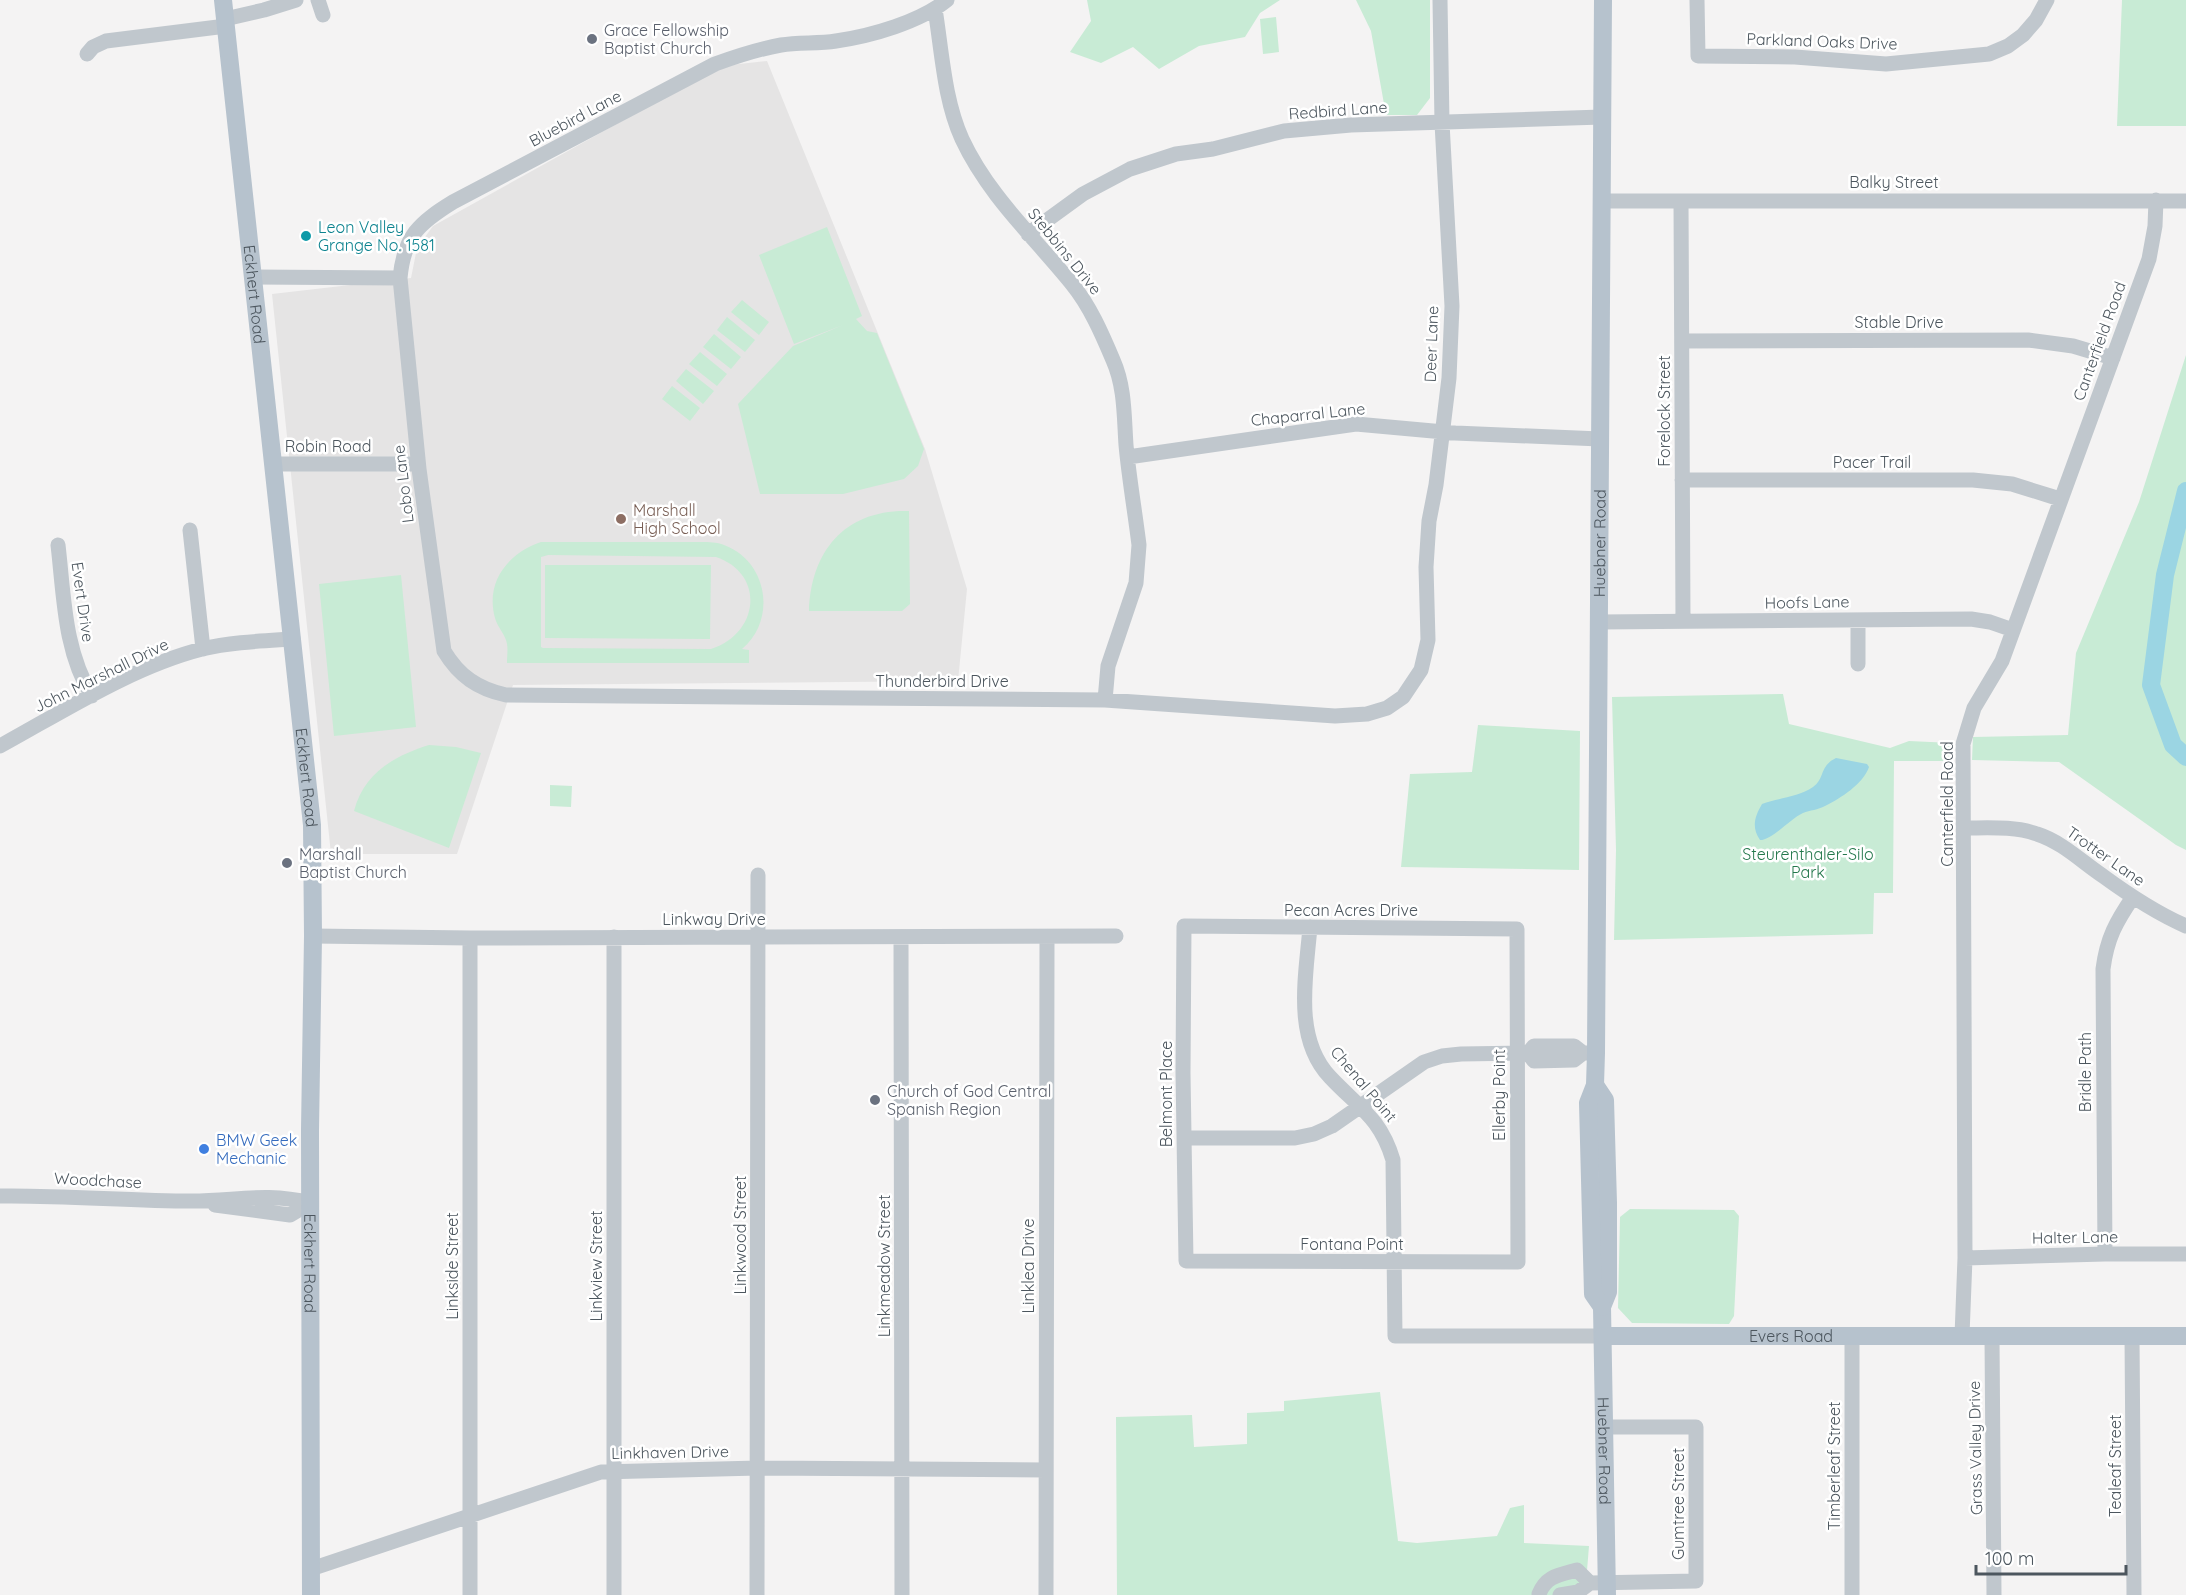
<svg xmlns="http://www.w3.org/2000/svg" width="2186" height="1595" font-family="Quicksand,sans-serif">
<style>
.education{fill:#e5e4e4}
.green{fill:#c8ebd5;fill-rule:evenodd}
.water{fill:#9bd5e3}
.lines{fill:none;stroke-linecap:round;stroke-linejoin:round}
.river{stroke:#9bd5e3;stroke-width:18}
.minor{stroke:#c0c7cd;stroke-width:15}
.major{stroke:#b6c2cd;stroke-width:18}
.worship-dot{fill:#6b7280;stroke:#fff;stroke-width:2}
.culture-dot{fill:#0f9aa8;stroke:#fff;stroke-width:2}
.education-dot{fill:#8d6e63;stroke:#fff;stroke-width:2}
.shop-dot{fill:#3f7fe0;stroke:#fff;stroke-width:2}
.labels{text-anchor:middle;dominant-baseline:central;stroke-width:5;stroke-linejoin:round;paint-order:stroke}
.worship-label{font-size:16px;fill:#5b616d;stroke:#fff;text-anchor:start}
.street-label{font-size:16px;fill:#4c565e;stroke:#fff}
.culture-label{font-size:16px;fill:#0d838f;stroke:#fff;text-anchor:start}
.education-label{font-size:16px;fill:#785e54;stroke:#fff;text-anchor:start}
.park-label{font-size:16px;fill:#24784c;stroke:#fff}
.shop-label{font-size:16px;fill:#366cbe;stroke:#fff;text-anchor:start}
</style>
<rect width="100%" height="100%" fill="#f4f3f3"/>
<!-- education -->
<path class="education" d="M 767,61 L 925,449 L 967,589 L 958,681 L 513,685 L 457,854 L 331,854 L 272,294 L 411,278 L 417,248 L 433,226 L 721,66 Z"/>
<!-- green -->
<path class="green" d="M 1087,0 L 1280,0 L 1260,13 L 1245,37 L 1199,46 L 1159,69 L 1133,47 L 1101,63 L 1070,52 L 1091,21 Z
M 1356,0 L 1430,0 L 1430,98 L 1417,115 L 1386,115 L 1371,31 Z
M 2122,0 L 2186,0 L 2186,126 L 2117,126 Z
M 1276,17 L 1279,52 L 1263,54 L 1260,19 Z
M 827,227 L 862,316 L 856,319 L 867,331 L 877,333 L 924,449 L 918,466 L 904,479 L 843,494 L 760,494 L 738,404 L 793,346 L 843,325 L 794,344 L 759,255 Z
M 742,300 L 769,322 L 759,335 L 731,312 Z
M 727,317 L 755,340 L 745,352 L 717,330 Z
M 714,334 L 741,357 L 731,369 L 703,347 Z
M 700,352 L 727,374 L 717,386 L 689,364 Z
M 2186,355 L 2186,850 L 2176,845 L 2059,762 L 1972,760 L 1973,737 L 2068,735 L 2076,653 L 2139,502 Z
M 686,369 L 714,391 L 703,404 L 676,381 Z
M 672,386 L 700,408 L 690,421 L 662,399 Z
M 909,511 L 910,604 L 902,611 L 809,611 C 811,550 846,509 909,511 Z
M 541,542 L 701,542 C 709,542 717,542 724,545 C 768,561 777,620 742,649 L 749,650 L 749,663 L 507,663 C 507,657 508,649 507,644 C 506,635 497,627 495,618 C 485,582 508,553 541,542 ZM 548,555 L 716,557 C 766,574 759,634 711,649 L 543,648 L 541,647 L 541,557 Z
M 545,565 L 711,565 L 710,639 L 545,638 Z
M 401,575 L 416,727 L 334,736 L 319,584 Z
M 1783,694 L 1789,724 L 1890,748 L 1909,741 L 1952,743 L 1951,761 L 1894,761 L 1893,893 L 1874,893 L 1873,934 L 1614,940 L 1616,850 L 1612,697 Z
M 1478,725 L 1580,731 L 1579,870 L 1401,867 L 1410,774 L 1472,772 Z
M 429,745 L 456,747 L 481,753 L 449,848 L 354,811 C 364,773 394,756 429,745 Z
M 550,785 L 572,786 L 571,807 L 550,806 Z
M 1630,1209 L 1734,1210 L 1739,1216 L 1734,1316 L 1729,1324 L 1632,1323 L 1618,1308 L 1620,1217 Z
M 1380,1392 L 1398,1541 L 1417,1543 L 1497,1536 L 1510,1508 L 1524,1505 L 1524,1543 L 1589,1546 L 1585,1595 L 1117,1595 L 1116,1417 L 1192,1415 L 1194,1447 L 1247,1444 L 1247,1413 L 1284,1411 L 1284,1401 Z"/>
<!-- water -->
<path class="water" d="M 1836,758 L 1867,764 L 1869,767 C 1863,784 1841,798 1825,806 C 1818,810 1810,810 1803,813 C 1790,819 1772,840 1760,840 C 1751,827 1755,816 1762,804 C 1778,798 1798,797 1813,787 C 1825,779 1819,766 1836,758 Z"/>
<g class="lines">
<!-- river -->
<path class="river" d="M 2186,491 L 2165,575 L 2151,685 L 2173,745 L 2186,757"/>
<!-- minor -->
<path class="minor" d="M 318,0 L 323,15
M 947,0 C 920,22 871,36 836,41 C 818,44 799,42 781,45 C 758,49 737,56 715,64 L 453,202 C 419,223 404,236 400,278 L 419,469 L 444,651 C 459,676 478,689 506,695 L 1105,700 L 1335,716 L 1367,714 L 1387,708 L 1403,697 L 1421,670 L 1428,640 L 1426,567 L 1429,521 L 1436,485 L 1449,378 L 1452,306 L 1442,123 L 1440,0
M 1697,0 L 1698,56 L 1795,57 L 1886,64 L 1989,54 L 2008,46 L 2023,35 L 2036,20 L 2047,0
M 935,9 C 942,52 944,99 962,139 C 988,195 1034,237 1072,284 C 1090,306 1102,334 1113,360 C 1125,387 1124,416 1126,445 C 1129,478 1135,512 1139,545 L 1136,583 L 1108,666 L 1105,700
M 225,19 L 264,10 L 296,0
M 87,54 L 93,47 L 106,41 L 226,26
M 1602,201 L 2186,201
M 1681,201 L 1683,621
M 1028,234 L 1083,194 L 1130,169 L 1176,154 L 1213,149 L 1284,131 L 1351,125 L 1602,117
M 252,277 L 400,278
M 1682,341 L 2028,340 L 2073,346 L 2113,358
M 1128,457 L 1356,424 L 1455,433 L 1600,439
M 273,464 L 418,464
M 1682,480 L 1973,480 L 2012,484 L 2060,499
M 190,530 L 203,649
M 58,545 C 64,596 64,651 92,696
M 1599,622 L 1971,619 L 1990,622 L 2013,630
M 1858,664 L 1858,620
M 0,746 C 64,711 132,667 202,649 C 232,642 263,641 293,639
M 1964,828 C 1989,828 2014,826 2037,834 C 2062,842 2082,862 2103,876 C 2129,895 2156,913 2186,926
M 1184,926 L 1517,929 L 1518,1262 L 1186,1261 L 1183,1073 Z
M 1310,927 C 1306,976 1293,1038 1330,1077 C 1359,1108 1380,1117 1393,1160 L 1395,1336 L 1603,1336
M 313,936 L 470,938 L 1116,936
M 614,937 L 614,1595
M 901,937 L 902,1595
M 470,938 L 470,1595
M 1528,1053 L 1534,1046 L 1574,1046 L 1583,1053 L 1596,1053
M 1528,1053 L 1534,1061 L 1574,1060 L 1583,1053
M 1184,1138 L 1295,1138 L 1314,1134 L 1332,1126 L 1424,1062 L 1442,1056 L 1461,1054 L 1528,1053
M 0,1196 C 64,1195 128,1201 192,1201 C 236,1201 266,1192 310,1203
M 215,1205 L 290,1215 L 310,1203
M 2105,1254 L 2103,969 C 2107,938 2116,922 2133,897
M 1965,1258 L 2105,1254 L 2186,1254
M 1962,1336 L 1965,1258 L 1963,744 L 1974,708 L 2002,661 L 2149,259 L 2155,226 L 2156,200
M 2132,1336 L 2134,1595
M 1992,1337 L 1994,1595
M 311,1569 L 601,1472 L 758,1468 L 1046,1470
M 1539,1594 C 1546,1576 1559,1575 1577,1570 L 1590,1583
M 757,1595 L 758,875
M 1046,1595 L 1047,937
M 1560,1595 L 1578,1592 L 1590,1583 L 1696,1581 L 1696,1427 L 1603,1427
M 1852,1595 L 1852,1337"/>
<!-- major -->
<g class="major">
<path id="s1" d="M 223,0 L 312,825 L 313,936 L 310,1130 L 311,1595"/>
<path id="s2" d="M 1595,1085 L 1605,1100 L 1608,1203 L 1608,1292 L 1602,1307 L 1607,1595"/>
<path id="s3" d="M 1602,1307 L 1593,1294 L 1588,1103 L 1595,1085 L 1596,1053 L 1603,0"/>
<path id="s4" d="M 1603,1336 L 2186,1336"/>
</g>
</g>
<!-- markers -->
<g class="worship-dot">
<circle cx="592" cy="39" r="6"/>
<circle cx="287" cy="863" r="6"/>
<circle cx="875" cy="1100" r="6"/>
</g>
<circle class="culture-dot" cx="306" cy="236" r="6"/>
<circle class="education-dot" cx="621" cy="519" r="6"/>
<circle class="shop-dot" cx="204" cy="1149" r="6"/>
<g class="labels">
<!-- worship labels -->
<g class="worship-label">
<text x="604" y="30">Grace Fellowship<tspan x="604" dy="18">Baptist Church</tspan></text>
<text x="299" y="854">Marshall<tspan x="299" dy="18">Baptist Church</tspan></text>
<text x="887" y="1091">Church of God Central<tspan x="887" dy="18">Spanish Region</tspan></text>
</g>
<!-- street labels -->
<g class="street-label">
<text transform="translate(1822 41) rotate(2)">Parkland Oaks Drive</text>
<text transform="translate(1338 110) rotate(-4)">Redbird Lane</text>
<text transform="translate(575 118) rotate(-28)">Bluebird Lane</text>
<text x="1894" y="182">Balky Street</text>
<text transform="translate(1065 251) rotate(51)">Stebbins Drive</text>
<text stroke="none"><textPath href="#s1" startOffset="296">Eckhert Road</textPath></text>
<text x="1899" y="322">Stable Drive</text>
<text transform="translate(2099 341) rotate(-70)">Canterfield Road</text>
<text transform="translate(1431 344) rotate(-88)">Deer Lane</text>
<text transform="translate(1664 411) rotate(-90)">Forelock Street</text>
<text transform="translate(1308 414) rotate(-6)">Chaparral Lane</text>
<text x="328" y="446">Robin Road</text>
<text x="1872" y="462">Pacer Trail</text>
<text transform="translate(403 484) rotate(-97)">Lobo Lane</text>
<text stroke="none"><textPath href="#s3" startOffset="768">Huebner Road</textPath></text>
<text transform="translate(83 602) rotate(82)">Evert Drive</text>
<text transform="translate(1807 602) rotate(-1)">Hoofs Lane</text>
<text transform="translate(101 675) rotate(-26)">John Marshall Drive</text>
<text x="942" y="681">Thunderbird Drive</text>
<text stroke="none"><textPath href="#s1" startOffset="782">Eckhert Road</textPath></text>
<text transform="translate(1947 804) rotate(-90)">Canterfield Road</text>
<text transform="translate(2106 856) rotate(35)">Trotter Lane</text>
<text x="1351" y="910">Pecan Acres Drive</text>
<text x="714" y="919">Linkway Drive</text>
<text transform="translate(2085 1072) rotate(-90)">Bridle Path</text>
<text transform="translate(1364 1084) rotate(50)">Chenal Point</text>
<text transform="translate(1166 1094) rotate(-90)">Belmont Place</text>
<text transform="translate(1499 1095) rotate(-90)">Ellerby Point</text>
<text transform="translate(98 1180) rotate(3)">Woodchase</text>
<text transform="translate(740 1235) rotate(-90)">Linkwood Street</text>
<text transform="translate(2075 1237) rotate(-1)">Halter Lane</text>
<text x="1352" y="1244">Fontana Point</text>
<text stroke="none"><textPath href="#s1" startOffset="1268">Eckhert Road</textPath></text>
<text transform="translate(452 1266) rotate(-90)">Linkside Street</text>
<text transform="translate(596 1266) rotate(-90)">Linkview Street</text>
<text transform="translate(884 1266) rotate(-90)">Linkmeadow Street</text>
<text transform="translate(1028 1266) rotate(-90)">Linklea Drive</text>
<text stroke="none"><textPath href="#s4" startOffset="188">Evers Road</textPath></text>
<text transform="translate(1975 1448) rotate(-91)">Grass Valley Drive</text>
<text stroke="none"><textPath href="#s2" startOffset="370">Huebner Road</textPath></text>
<text transform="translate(670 1452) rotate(-1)">Linkhaven Drive</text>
<text transform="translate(1834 1466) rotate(-90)">Timberleaf Street</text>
<text transform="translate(2115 1466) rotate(-90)">Tealeaf Street</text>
<text transform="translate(1678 1504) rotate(-90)">Gumtree Street</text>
</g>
<!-- culture labels -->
<g class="culture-label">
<text x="318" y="227">Leon Valley<tspan x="318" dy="18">Grange No. 1581</tspan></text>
</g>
<!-- education labels -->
<g class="education-label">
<text x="633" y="510">Marshall<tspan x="633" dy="18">High School</tspan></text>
</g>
<!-- park labels -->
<g class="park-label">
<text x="1808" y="854">Steurenthaler-Silo<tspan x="1808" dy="18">Park</tspan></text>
</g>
<!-- shop labels -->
<g class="shop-label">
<text x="216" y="1140">BMW Geek<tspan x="216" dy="18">Mechanic</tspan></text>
</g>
</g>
<!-- scale -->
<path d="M1976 1565v9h150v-9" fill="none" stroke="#4c565e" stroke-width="3"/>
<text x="1985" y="1565" font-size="18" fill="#4c565e" stroke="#ffffff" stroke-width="4.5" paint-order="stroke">100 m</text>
</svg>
